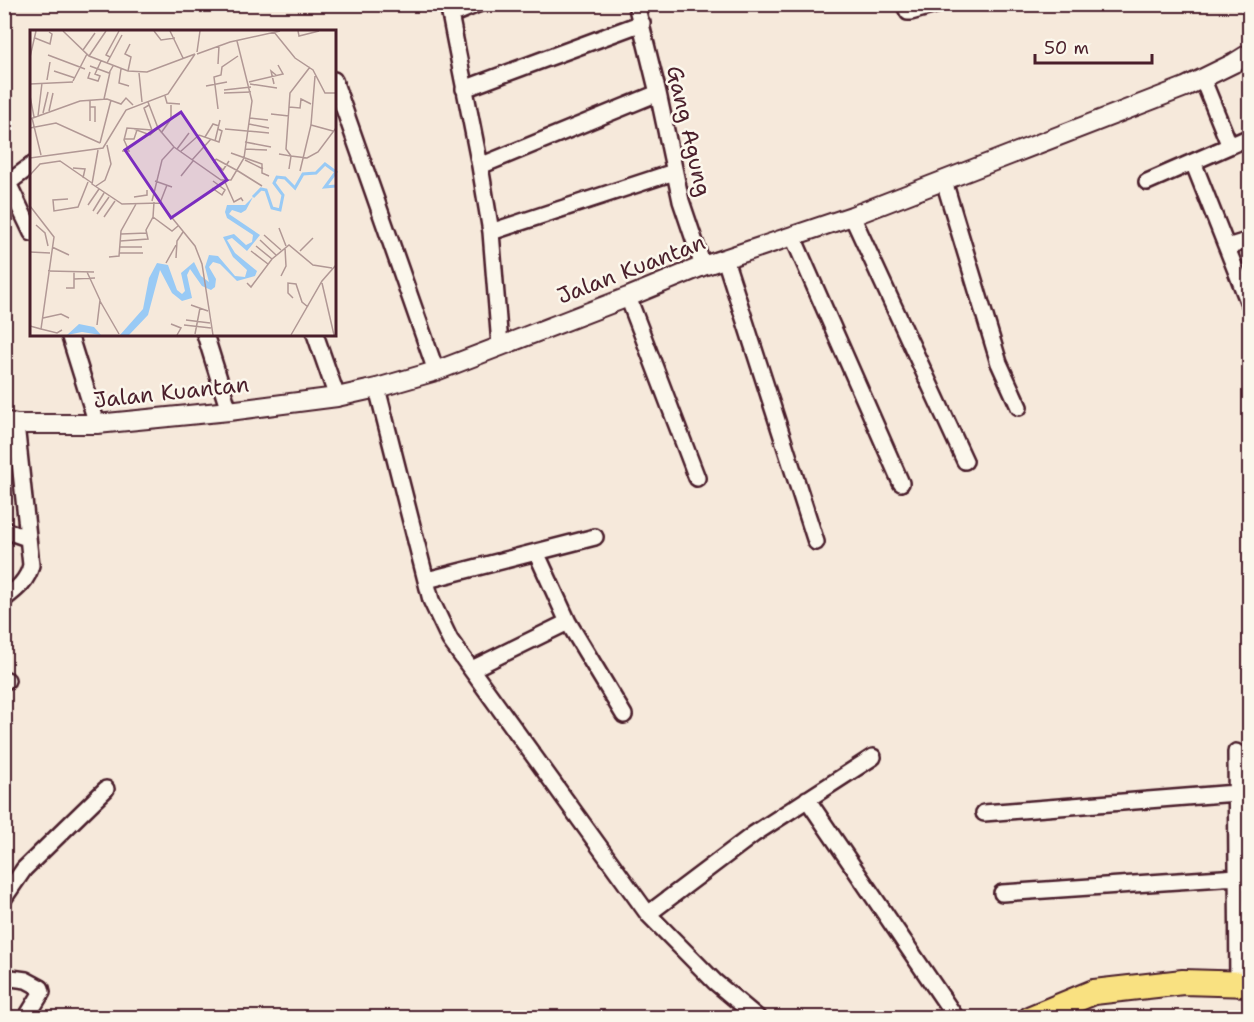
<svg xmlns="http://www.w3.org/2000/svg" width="1254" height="1022" font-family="'Shantell Sans',sans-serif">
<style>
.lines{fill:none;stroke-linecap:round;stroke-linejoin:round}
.minor-casing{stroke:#4a1f2b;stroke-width:20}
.tertiary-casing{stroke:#4a1f2b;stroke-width:22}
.trunk-casing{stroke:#4a1f2b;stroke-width:28}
.minor{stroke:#fbf7ec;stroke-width:15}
.tertiary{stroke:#fbf7ec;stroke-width:18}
.trunk{stroke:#f9e181;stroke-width:24}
.labels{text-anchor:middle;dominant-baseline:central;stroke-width:5;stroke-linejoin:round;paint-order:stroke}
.street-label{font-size:22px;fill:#4a1f2b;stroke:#fbf7ec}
.inset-river{fill:none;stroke:#99caf5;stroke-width:3}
.inset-road{fill:none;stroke:#b19895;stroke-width:1.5}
.view{fill:#7b2cbf;fill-opacity:0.15;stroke:#7b2cbf;stroke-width:3}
.inset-edge{fill:none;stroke:#4a1f2b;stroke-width:3}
</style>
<rect width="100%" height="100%" fill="#f6e9db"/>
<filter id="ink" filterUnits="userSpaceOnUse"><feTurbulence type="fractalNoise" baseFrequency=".0167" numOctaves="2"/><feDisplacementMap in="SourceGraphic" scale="12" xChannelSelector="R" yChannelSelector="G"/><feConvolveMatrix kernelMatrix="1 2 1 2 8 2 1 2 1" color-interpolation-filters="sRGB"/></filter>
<g filter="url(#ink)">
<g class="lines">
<!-- minor casing -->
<g class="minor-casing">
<path id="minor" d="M 448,4 L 480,166 L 491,232 L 500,345
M 636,4 L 658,93 L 681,201 L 703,266
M 904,4 L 908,12 L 911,12 L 939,4
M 451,15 L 478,4
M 334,80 L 436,371
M 1203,80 L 1229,144
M 464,89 L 642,23
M 1193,162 L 1248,301
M 480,166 L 658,93
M 4,180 L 8,183 L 32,233
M 944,181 L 999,363 L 1019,407
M 1147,182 L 1250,137
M 8,183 L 32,165
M 852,216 L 965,461
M 491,232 L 674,172
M 793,237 L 901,483
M 1227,247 L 1250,240
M 725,259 L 816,542
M 628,297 L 697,478
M 69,334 L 97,424
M 205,334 L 229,411
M 315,334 L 337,397
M 377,388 L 431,600 L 450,640 L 648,914 L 715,982 L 758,1018
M 4,530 L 27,538
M 536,552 L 568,622 L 624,715
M 427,580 L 595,537
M 4,599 C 17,589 28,580 31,565 L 16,424
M 472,669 L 568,622
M 4,682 L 7,680
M 1236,752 L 1238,982
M 807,799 L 956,1018
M 984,813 L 1236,793
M 1002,893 L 1237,877
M 4,898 L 24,869 L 106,789
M 648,914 L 754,834 L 873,757
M 4,977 L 26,980 L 41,988 L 42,992 L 26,1018"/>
</g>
<!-- tertiary casing -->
<g class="tertiary-casing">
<path id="tertiary" d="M 4,421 L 16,424 L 97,424 L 229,411 L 337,397 L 377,388 L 436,371 L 628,297 L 703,266 L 852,216 L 1185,87 L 1234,63 L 1250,53"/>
</g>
<!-- trunk casing -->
<g class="trunk-casing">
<path id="trunk" d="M 1031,1018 L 1094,992 L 1183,982 L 1250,984"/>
</g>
<!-- minor -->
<use href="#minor" class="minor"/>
<!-- tertiary -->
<use href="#tertiary" class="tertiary"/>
<!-- trunk -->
<use href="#trunk" class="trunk"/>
</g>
</g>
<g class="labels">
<!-- street labels -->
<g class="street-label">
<text transform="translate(689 131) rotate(77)">Gang Agung</text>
<text transform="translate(631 269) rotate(-21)">Jalan Kuantan</text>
<text transform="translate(171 392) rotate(-6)">Jalan Kuantan</text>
</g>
</g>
<!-- overview -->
<g transform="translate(30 30)">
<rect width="306" height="306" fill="#f6e9db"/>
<path d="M 223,167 L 216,180 L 211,183 L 202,180 L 199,184 L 230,205 L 217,221 L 202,208 L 197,210 L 205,223 L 227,241 L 225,246 L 207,251 L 190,234 L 183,232 L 179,237 L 186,249 L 185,257 L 181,260 L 172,256 L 160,239 L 157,245 L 162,268 L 152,271 L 142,263 L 130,240 L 118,285 L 99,305 L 90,305 L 113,279 L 119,248 L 127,233 L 138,235 L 147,260 L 152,264 L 155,261 L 151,243 L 164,232 L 171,246 L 179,252 L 175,237 L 179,225 L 188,226 L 205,246 L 215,247 L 217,240 L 203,227 L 193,207 L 204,204 L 216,215 L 222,212 L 223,205 L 197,188 L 195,182 L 197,175 L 215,175 ZM 49,294 L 64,297 L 71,305 L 52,302 L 37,305 Z" fill="#99caf5"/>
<path class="inset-river" d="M 223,167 L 231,159 L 236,160 L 242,178 L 250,180 L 253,165 L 244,153 L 247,147 L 255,148 L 265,158 L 273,144 L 286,143 L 295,134 L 306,142 L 295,157 L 306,156"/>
<path class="inset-road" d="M 33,1 L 59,26 L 98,41 L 117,42 L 165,24M 124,1 L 131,10 L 145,8M 140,1 L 153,28M 268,1 L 269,6 L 289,1M 244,2 L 265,28 L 283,40 L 295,63 L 306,63M 5,8 L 20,14 L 22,4 L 19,2M 53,20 L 65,3M 167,22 L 170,1M 167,24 L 200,12 L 250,1M 18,25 L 55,39M 59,26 L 76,1M 0,27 L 6,1M 80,27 L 76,25 L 89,1M 77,33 L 92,5M 188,34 L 189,16M 60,36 L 79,43 L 83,36M 280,37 L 260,63 L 256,119 L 261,126 L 277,128 L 288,122 L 306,98M 91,39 L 89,53 L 99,56M 24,41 L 45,48M 98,41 L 101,27 L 95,24 L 100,14M 60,42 L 58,48 L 68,51 L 70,46 L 65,44 L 71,31M 109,43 L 112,72M 17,50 L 20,32M 43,51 L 57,24M 219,52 L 253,44 L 248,35M 0,54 L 43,52M 220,54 L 247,58M 244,54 L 241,41 L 246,45M 176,56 L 197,52M 194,60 L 221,57M 194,63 L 221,62M 0,66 L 4,87M 135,66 L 137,73 L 150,74M 74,69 L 80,42M 60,70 L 60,91M 118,72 L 128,98 L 144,117 L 191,150 L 201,150 L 214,128 L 222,71 L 207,11M 119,75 L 114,78 L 123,103M 60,77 L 65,77 L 65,92M 259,77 L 270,78 L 271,69 L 281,74M 188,79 L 184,47 L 191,45 L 192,37 L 208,26M 19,81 L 23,63M 13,83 L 18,62M 241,84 L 259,86M 8,86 L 12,53M 2,88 L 11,125M 220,88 L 238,90M 0,89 L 50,71 L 77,69 L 91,74 L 96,68 L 103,75M 219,94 L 239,98M 281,95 L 303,101M 0,98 L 26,93 L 70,113M 104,99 L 120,105 L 128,98M 195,99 L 217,101M 218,101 L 239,103M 131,103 L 141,89 L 141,75M 175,107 L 183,94 L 189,96M 94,109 L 104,109 L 107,100M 185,111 L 190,90M 215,112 L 241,117M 70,113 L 81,70M 147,119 L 159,103M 215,119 L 237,120M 68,120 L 62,154 L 92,174 L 130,173 L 165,216 L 172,234 L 183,305M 92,121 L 99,121 L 94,110 L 97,98 L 122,100M 150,122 L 169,105 L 189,112 L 192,101 L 188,99M 201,123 L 232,134 L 232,143 L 239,146M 249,124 L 261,126 L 259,139M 0,128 L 73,118 L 96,80 L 138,64 L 165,24M 186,129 L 184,132 L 193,140 L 199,131M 186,129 L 208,141M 162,130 L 181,109M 215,130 L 233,139M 43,138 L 55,139 L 53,148M 208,141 L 232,156M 270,141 L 281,95 L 285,46M 0,145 L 10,134 L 30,131 L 62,153M 151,146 L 163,131M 125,151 L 142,157M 195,152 L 204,172 L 211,168 L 213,171M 66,156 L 75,150 L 81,134 L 77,115M 182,158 L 192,165 L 195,160 L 183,151M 104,167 L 117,165 L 117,160M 38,169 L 23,170 L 24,181 L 48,177 L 58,152M 122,171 L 132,130 L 144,117M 130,173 L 137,155M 58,175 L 69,159M 0,176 L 24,207 L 11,299 L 0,296M 63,181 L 74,163M 67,184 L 79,167M 74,187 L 85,171M 123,187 L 142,201 L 148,196M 6,195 L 15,203 L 18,216M 249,198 L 256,216M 91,204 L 117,203M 234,205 L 251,220M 230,210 L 246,225M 90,211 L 118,209 L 116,200 L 123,187 L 124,172M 226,216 L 242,229M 22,217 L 39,225M 89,217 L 112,217M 221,221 L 238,234M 270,221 L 283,208M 0,222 L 20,223M 89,223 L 113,223M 79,227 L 89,226 L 91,201 L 106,174M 146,228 L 147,211 L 153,202M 136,233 L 146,215M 18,241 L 64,242M 57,242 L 70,270 L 67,295M 251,246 L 256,236 L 255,218M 44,249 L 65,248M 217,253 L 221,257 L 242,229 L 259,215 L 283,235 L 302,238M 292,253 L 304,305M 36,258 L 44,258 L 44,242M 263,268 L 258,263 L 258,253 L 266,254 L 272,272 L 278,277M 70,271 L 89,304M 161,275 L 178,281M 13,288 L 31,284 L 39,288M 156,290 L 180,293M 141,294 L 151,298 L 147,305M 154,295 L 181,298M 11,299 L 27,303 L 32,300M 165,304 L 170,278M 261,305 L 292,251 L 306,235"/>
<path class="view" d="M 151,82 L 197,150 L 141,188 L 95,120 Z"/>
<rect width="306" height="306" class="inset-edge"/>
</g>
<!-- margin -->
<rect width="1254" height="1022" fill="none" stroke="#fbf7ec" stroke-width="24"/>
<rect x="12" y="12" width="1230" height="998" fill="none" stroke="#4a1f2b" stroke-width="2" filter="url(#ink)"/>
<!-- scale -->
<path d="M1035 54v9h117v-9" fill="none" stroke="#4a1f2b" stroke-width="3"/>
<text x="1044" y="54" font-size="18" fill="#4a1f2b" stroke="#fbf7ec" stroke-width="4.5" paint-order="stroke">50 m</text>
</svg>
